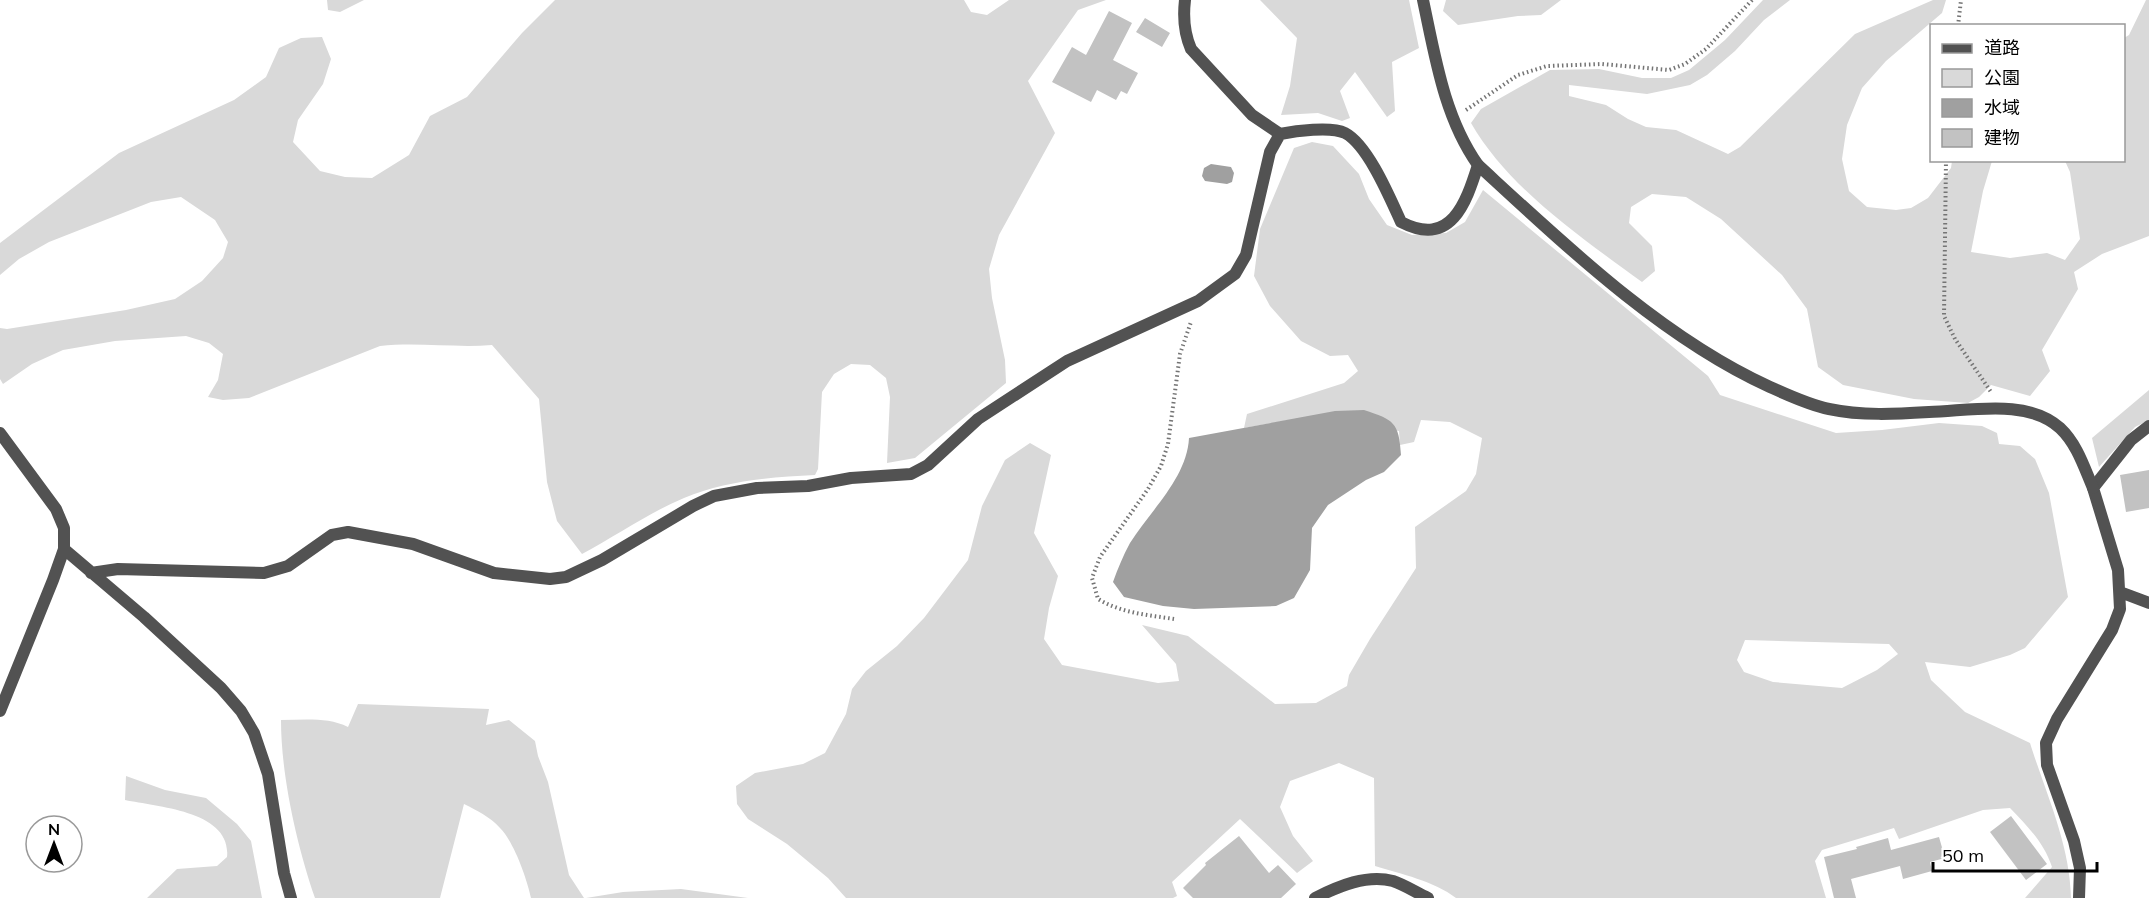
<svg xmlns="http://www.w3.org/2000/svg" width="2149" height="898" font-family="Mulish,'Noto Sans JP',sans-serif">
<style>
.green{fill:#d9d9d9;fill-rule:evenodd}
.water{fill:#a0a0a0}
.building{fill:#c2c2c2}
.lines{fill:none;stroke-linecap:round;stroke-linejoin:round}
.path{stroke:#747474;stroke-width:4;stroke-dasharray:1.5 3;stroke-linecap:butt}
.minor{stroke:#525252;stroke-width:12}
.tertiary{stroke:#525252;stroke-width:12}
</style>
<rect width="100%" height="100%" fill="#fff"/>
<!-- green -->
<path class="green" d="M 327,0 L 364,0 L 340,12 L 328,10 Z
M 555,0 L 964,0 L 971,12 L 987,15 L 1009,0 L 1106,0 L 1078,10 L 1028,81 L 1055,133 L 999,235 L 989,269 L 992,298 L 1005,360 L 1006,383 L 915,458 L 887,463 L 890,397 L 886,378 L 870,365 L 851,364 L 834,374 L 822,392 L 818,469 L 815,475 C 771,477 725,481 684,498 C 648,513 616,536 582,554 L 557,521 L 547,482 L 539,399 L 492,345 C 455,348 417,342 380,346 L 249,398 L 223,400 L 208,397 L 218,380 L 223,354 L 209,343 L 186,336 L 115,341 L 63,350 L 32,364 L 3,384 L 0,379 L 0,328 L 7,329 L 126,310 L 175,299 L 202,281 L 223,258 L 228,242 L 215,220 L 181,197 L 151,202 L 49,242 L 19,259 L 0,275 L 0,243 L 119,153 L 234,100 L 266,77 L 279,48 L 301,38 L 322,37 L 331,59 L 323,84 L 298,120 L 293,142 L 320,171 L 345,177 L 372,178 L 409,155 L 430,116 L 467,97 L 522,33 Z
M 1260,0 L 1409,0 L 1419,48 L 1392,62 L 1395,111 L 1387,117 L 1355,72 L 1340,91 L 1350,118 L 1342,121 L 1318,113 L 1281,115 L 1290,86 L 1297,38 Z
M 1446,0 L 1561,0 L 1541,15 L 1518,16 L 1458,25 L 1443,11 Z
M 1763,0 L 1790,0 L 1764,20 L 1735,51 L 1707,75 L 1690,85 L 1647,94 L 1569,85 L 1569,96 L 1606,105 L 1628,119 L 1646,127 L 1676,130 L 1728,154 L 1740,147 L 1855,34 L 1933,0 L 1946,0 L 1942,13 L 1886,61 L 1862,88 L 1847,125 L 1842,159 L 1849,191 L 1867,207 L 1896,210 L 1911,208 L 1928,198 L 1951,168 L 1952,161 L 1992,161 L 1983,191 L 1971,252 L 2010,258 L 2047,253 L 2065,260 L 2080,239 L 2070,172 L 2065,161 L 2124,160 L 2124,38 L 2129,35 L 2146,0 L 2149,0 L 2149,236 L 2102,254 L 2074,272 L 2078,289 L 2042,350 L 2050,371 L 2030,396 L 1991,385 L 1979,397 L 1968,403 L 1914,399 L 1843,385 L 1818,367 L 1807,309 L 1782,275 L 1721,219 L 1686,197 L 1652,194 L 1631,207 L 1629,223 L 1652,246 L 1655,271 L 1642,282 C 1582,238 1509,189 1471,123 L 1481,109 L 1550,70 L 1599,69 L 1642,78 L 1671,78 L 1689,70 L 1725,40 Z
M 1312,142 L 1333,146 L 1359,174 L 1369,199 L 1387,225 L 1412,235 L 1446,233 L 1465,222 L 1483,190 L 1708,376 L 1720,395 L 1836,433 L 1882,430 L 1939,423 L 1982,426 L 1997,433 L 1999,444 L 2020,446 L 2035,459 L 2049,493 L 2068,597 L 2025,648 L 2010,655 L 1970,667 L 1925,662 L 1931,680 L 1965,712 L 2030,743 C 2046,794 2070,844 2071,898 L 2025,898 L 2052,867 C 2044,842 2027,826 2010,808 L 1983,810 L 1899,839 L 1894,828 L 1822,850 L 1815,861 L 1826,898 L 1456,898 C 1434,881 1401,874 1375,866 L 1374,778 L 1339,763 L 1290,781 L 1280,807 L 1293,836 L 1313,861 L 1297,873 L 1240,819 L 1172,882 L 1177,896 L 1173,898 L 846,898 L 828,878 L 787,844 L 748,819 L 737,804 L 736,786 L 755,773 L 803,764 L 825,753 L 846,714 L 852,689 L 866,671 L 897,646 L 924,618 L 968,560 L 982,506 L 1005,460 L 1030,443 L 1051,455 L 1034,533 L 1058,576 L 1049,608 L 1044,639 L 1062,665 L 1158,683 L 1179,681 L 1176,664 L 1142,625 L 1188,636 L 1275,704 L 1316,703 L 1347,686 L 1349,675 L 1370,639 L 1416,568 L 1415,527 L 1466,491 L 1476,474 L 1482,438 L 1450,422 L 1421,420 L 1414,442 L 1400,445 L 1399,431 L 1289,420 L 1244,428 L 1247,414 L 1344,383 L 1358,371 L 1348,355 L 1330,356 L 1301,341 L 1270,306 L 1254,276 L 1260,229 L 1294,148 ZM 1745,640 L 1889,644 L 1898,654 L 1877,670 L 1842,688 L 1773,682 L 1744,672 L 1737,660 Z
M 2149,390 L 2149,420 L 2135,427 L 2099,467 L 2092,438 Z
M 358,704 L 489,709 L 486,725 L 509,720 L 535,741 L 538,756 L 548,782 L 569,875 L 584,898 L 531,898 C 527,879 514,842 500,828 C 490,817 478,811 464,804 L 440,898 L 315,898 C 297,846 281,776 281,720 C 304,720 328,717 348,727 Z
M 126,776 L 165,790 L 206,798 L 237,824 L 251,841 L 262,898 L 147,898 L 177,869 L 217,866 L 227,857 C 232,811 158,807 125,800 Z
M 681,889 L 748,898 L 586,898 L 623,892 Z"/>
<!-- water -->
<path class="water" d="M 1211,164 L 1231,167 L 1234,173 L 1232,182 L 1227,184 L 1205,181 L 1202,176 L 1204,168 Z
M 1364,410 C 1394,420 1399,422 1401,455 L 1384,472 L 1366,480 L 1328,505 L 1312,528 L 1310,570 L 1294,598 L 1276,606 L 1194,609 L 1163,606 L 1124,597 L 1113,582 C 1118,568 1123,556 1130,543 C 1150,511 1187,478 1189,438 L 1335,411 Z"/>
<!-- building -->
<path class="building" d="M 1109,11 L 1132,23 L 1113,60 L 1138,73 L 1127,94 L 1121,91 L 1116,100 L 1097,90 L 1091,102 L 1052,82 L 1072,47 L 1086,55 Z
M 1145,18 L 1170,33 L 1162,47 L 1136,32 Z
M 2149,470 L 2149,508 L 2126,512 L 2120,475 Z
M 2011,816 L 2047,864 L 2026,880 L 1990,832 Z
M 1239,836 L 1269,873 L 1278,865 L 1296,884 L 1281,898 L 1193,898 L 1183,888 L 1206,865 L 1205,863 Z
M 1939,837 L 1945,858 L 1930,862 L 1932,871 L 1903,879 L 1900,866 L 1851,879 L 1856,898 L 1834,898 L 1824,857 L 1857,849 L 1856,847 L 1888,838 L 1891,850 Z"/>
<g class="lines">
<!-- path -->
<path class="path" d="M 1958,26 L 1961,0
M 1466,110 L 1518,75 L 1547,66 L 1602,64 L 1669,70 L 1685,64 L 1706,49 L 1752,0
M 1946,160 L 1944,316 L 1955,339 L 1991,392
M 1174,619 C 1148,615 1121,613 1098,599 L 1092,578 L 1100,557 L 1148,489 L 1161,466 L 1168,444 L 1180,354 L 1191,322"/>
<!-- minor -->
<path class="minor" d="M 1185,0 C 1183,17 1184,33 1191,49 L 1252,115 L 1280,134
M 0,433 L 56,509 L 64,528 L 64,549 L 53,580 L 0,711
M 64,549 L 144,617 L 221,688 L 241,711 L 254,733 L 268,774 L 284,873 L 291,898
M 91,573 L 118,569 L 264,573 L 288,566 L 332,535 L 348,532 L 413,544 L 494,573 L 550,579 L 566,577 L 602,560 L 693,506 L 714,496 L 757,488 L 808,486 L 851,478 L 911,474 L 928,465 L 978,419 L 1067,361 L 1198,301 L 1235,274 L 1246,255 L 1270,152 L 1280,134 C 1295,131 1331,126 1345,133 C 1368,145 1390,198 1401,222 C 1451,248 1466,203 1478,165
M 2120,592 L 2149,603
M 1315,898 C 1339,886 1367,874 1393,881 C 1405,885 1417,893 1428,898
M 2079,898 L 2080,868 L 2074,841 L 2047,765 L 2046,743 L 2057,719 L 2112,630 L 2120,609 L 2118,570 L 2093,488 L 2131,440 L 2149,426"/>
<!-- tertiary -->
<path class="tertiary" d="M 1423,0 C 1435,56 1444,117 1478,165 C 1565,245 1662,338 1770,387 C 1788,395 1809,405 1829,409 C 1862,416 1896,414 1929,412 C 1970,411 2027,398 2060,428 C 2077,444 2084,467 2093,488"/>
</g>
<!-- legend -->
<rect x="1930" y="24" width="195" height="138" fill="#ffffff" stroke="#999999" stroke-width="1.5"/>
<rect x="1942" y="44" width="30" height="9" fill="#525252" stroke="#999999" stroke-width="1.5"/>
<text x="1984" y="54" font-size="18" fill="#000000">道路</text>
<rect x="1942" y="69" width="30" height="18" fill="#d9d9d9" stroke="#999999" stroke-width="1.5"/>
<text x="1984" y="84" font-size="18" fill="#000000">公園</text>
<rect x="1942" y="99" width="30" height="18" fill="#a0a0a0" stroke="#999999" stroke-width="1.5"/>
<text x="1984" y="114" font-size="18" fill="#000000">水域</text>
<rect x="1942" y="129" width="30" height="18" fill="#c2c2c2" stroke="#999999" stroke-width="1.5"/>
<text x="1984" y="144" font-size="18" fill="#000000">建物</text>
<!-- north arrow -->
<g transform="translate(54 844)"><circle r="28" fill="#ffffff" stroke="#999999" stroke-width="1.5"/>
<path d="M0-4.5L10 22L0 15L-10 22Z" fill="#000000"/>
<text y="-9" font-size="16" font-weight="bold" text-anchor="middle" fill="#000000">N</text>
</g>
<!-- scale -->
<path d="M1933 862v9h164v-9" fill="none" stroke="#000000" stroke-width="3"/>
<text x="1942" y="862" font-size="18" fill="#000000" stroke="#ffffff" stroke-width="4.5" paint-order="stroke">50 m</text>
</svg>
